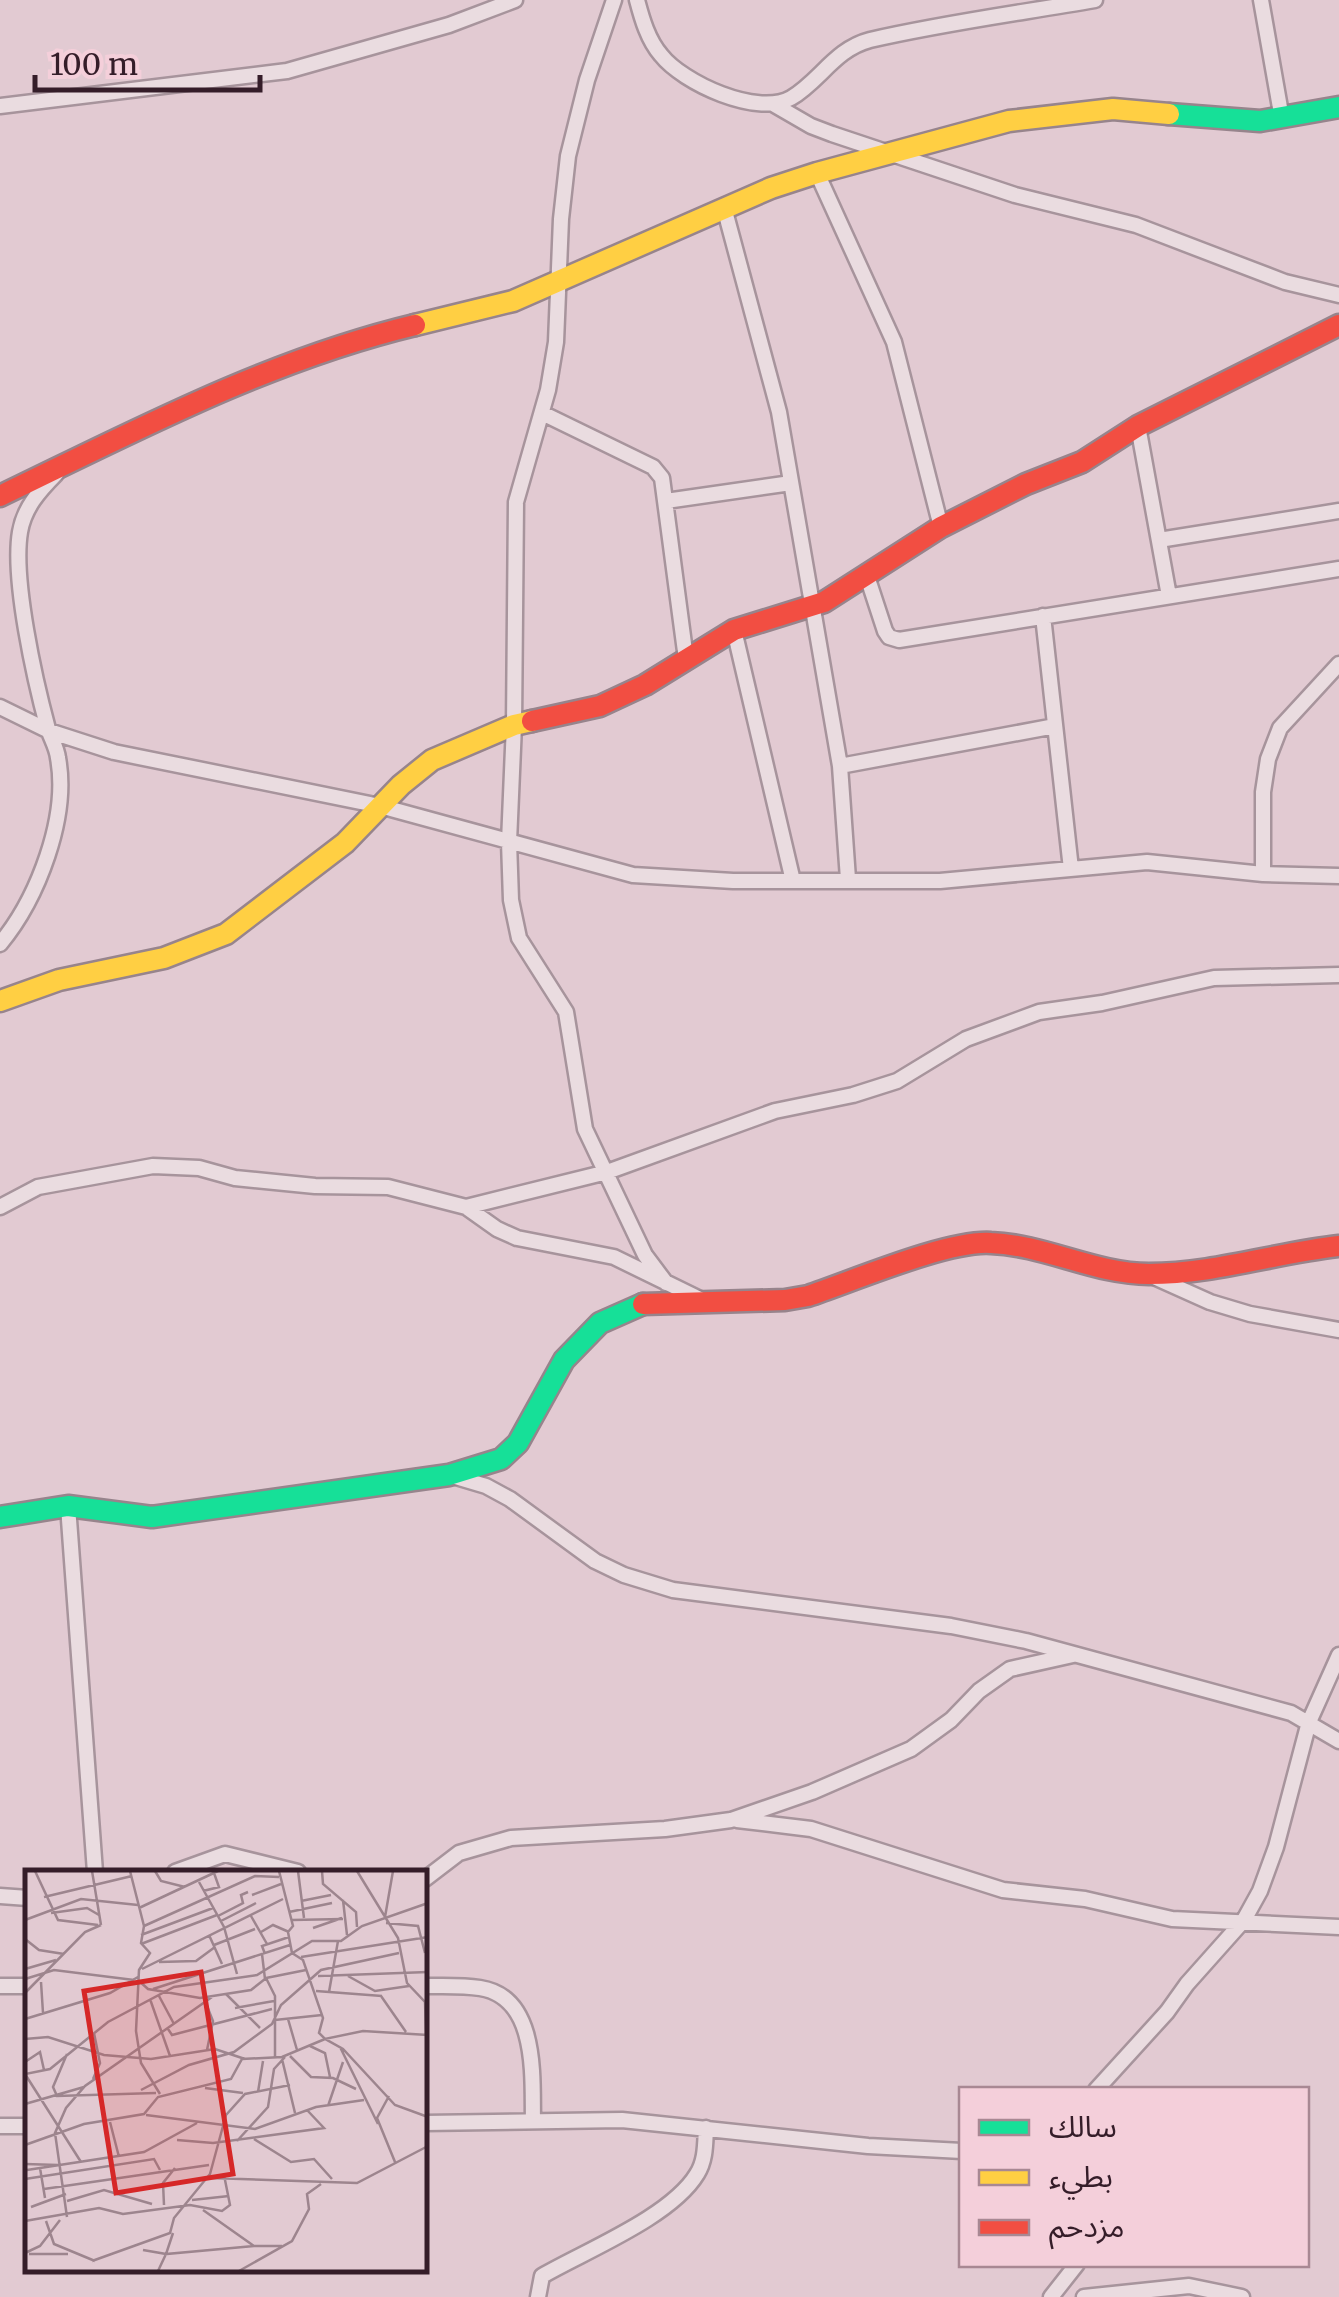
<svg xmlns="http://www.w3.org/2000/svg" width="1339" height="2297" font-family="Merriweather,'Noto Sans Arabic',serif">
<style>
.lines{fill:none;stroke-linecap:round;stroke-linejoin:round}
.street-casing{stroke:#a7949c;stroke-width:19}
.fast-casing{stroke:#97848c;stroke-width:25}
.slow-casing{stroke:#97848c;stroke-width:25}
.jam-casing{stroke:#97848c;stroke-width:25}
.street{stroke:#eadce0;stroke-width:14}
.fast{stroke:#16e098;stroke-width:20}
.slow{stroke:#ffcf43;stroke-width:20}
.jam{stroke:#f24e42;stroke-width:20}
.inset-road{fill:none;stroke:#9d858e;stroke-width:2.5}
.view{fill:#d62828;fill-opacity:0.15;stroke:#d62828;stroke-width:5}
.inset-edge{fill:none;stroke:#351d29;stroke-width:5}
</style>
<rect width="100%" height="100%" fill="#e2cad2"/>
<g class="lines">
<!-- street casing -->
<g class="street-casing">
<path id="street" d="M 614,0 L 587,80 L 568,156 L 561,219 L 556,342 L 548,390 L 516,502 L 514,725 L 509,842 L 511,900 L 519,938 L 566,1012 L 585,1129 L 645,1255 L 666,1283
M 637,0 C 642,19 648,40 661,55 C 683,83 757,117 791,98 C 820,81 835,49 870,40 C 943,23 1020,13 1095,0
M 1261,0 L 1282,119
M 773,104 L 811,126 L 832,134 L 1015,195 L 1136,225 L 1285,282 L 1339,295
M 0,106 L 287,71 L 449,25 L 515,0
M 817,173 L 894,342 L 941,527
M 725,211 L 779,412 L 840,766 L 848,879
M 542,413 L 653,467 L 662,478 L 686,659
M 1138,426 L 1169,596
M 666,501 L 791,483
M 1159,540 L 1339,511
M 866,573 L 885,631 L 889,637 L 899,640 L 1339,569
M 1043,616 L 1071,869
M 734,630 L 793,881
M 0,707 L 49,731 L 114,752 L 380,806 L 633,875 L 733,881 L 940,881 L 1147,862 L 1263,874 L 1339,876
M 840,766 L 1055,726
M 1263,874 L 1263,792 L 1268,759 L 1280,728 L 1339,664
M 0,944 C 38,898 69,817 58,758 C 57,748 51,738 48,729 C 35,681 12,579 20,532 C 24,508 39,491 56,474
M 0,1207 L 38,1187 L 153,1166 L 199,1168 L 235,1178 L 315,1186 L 388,1187 L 466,1207 L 497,1229 L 517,1238 L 614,1257 L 702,1300
M 466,1207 L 607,1172 L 775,1111 L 853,1095 L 897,1081 L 966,1039 L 1039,1012 L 1102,1003 L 1214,978 L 1339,975
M 1152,1276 L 1210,1302 L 1250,1314 L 1339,1330
M 449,1475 L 486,1486 L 510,1499 L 595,1561 L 624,1575 L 673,1590 L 951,1626 L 1026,1641 L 1291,1713 L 1339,1741
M 68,1506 L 95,1872
M 737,1820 L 811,1829 L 1003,1890 L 1085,1899 L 1172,1919 L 1339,1927
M 175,1872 L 225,1854 L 298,1872
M 425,1879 L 459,1853 L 511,1838 L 665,1829 L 731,1820 L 812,1792 L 911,1749 L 951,1720 L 979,1691 L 1010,1669 L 1073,1655
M 0,1896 L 28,1898
M 0,1986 L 28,1986
M 425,1986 C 443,1986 462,1985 480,1988 C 539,1997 532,2079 533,2121
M 1096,2090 L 1167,2012 L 1187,1984 L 1244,1920 L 1260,1891 L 1276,1847 L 1309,1722 L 1339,1655
M 425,2123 L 622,2120 L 868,2146 L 962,2151
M 0,2126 L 28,2126
M 538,2297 L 542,2276 C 585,2251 671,2217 697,2174 C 706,2160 705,2143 706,2128
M 1051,2297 L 1077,2264
M 1084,2297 L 1189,2286 L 1242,2297"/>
</g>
<!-- fast casing -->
<g class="fast-casing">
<path id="fast" d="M 1169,114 L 1260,121 L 1339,107
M 0,1517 L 68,1506 L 152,1517 L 449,1475 L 501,1459 L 518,1443 L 564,1360 L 600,1323 L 643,1304"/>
</g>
<!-- slow casing -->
<g class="slow-casing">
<path id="slow" d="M 415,325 L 513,301 L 771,188 L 817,173 L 1009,121 L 1113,109 L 1169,114
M 0,1001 L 59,980 L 164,958 L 226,934 L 345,843 L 401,785 L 432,760 L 514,725 L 532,721"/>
</g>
<!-- jam casing -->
<g class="jam-casing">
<path id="jam" d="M 0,496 C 135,431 269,360 415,325
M 532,721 L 600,706 L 645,685 L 734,630 L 824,602 L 941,527 L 1026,484 L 1082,462 L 1138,426 L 1339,325
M 643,1304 L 785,1300 L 808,1296 C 853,1281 948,1240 991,1243 C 1045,1245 1095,1274 1149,1274 C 1213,1274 1276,1253 1339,1246"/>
</g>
<!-- street -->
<use href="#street" class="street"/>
<!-- fast -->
<use href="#fast" class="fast"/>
<!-- slow -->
<use href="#slow" class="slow"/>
<!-- jam -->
<use href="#jam" class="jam"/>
</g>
<!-- overview -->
<g transform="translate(25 1870)">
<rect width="402" height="402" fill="#e2cad2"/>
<path class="inset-road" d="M 10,1 L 33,50 L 73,55M 67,1 L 76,55M 105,1 L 119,56 L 116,73 L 125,83 L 114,100 L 111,161 L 116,193 L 135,224M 130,1 L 136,11 L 160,17M 254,1 L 268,56 L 263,62 L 267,83 L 278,90 L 298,148 L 294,163 L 300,169 L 338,161 L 403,165M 273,1 L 279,48M 297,1 L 298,14 L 331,42 L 332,57M 332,1 L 373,68 L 382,113 L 400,132 L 401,165M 174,12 L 199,57 L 212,104M 178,21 L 194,17 L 189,3M 227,25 L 256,14M 19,27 L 107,6M 318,30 L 322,65M 276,31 L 306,25M 114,38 L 193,1M 264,42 L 307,33M 26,43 L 62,38 L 74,45M 193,46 L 218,33 L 216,25 L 223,22M 226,46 L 242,74M 360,47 L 368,1M 0,50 L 56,29 L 113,35M 267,50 L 318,49M 196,51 L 231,33M 361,53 L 393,56 L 400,83M 119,56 L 230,6 L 254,7M 288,58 L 317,48M 236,62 L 248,55 L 264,62M 116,65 L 188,38M 184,65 L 197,94M 0,69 L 14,80 L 39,84M 116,74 L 192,45M 189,75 L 230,59M 240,84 L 237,76 L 264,67M 276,87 L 403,67M 134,92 L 171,91 L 190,77M 0,99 L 31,90M 117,99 L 258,29M 293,106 L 403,102M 323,106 L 350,121 L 384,116M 241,108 L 250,126 L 250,187M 241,108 L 281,100M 0,109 L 29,100 L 109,110M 113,110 L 123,119 L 175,128 L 226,120 L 240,109 L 237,84M 16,112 L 18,143M 128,119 L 265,75M 291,121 L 357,126M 304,122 L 313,71M 0,123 L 60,62 L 76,55M 201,124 L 235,158M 134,126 L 149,154M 356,126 L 381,162M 125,129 L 145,186M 180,131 L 188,151 L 182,180M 210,138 L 249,131M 0,149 L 85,123 L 113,107M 263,149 L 272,180M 250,150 L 297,145M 143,159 L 147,165 L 247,139M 0,169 L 23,167 L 79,185 L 126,189 L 190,179 L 220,189M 285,176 L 300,183 L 305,207M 315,177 L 353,254M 42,184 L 28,217 L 32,226 L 131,223M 265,186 L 286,207 L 308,208 L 331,219M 257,189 L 270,243M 0,192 L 15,182 L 19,200M 68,209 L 75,193 L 69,163M 180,218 L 218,223M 116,220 L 164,195 L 209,182 L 247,154 L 256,135 L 296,100 L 374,83M 233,222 L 238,191M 364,226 L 352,248 L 370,292M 0,234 L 59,217M 303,236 L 318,192M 121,245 L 230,259 L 291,237 L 339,230M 85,252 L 94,287M 229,269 L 266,292 L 289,289 L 307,309M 152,270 L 188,273 L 299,258 L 282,240M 212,271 L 243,237 L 249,199 L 260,187M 0,275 L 59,254 L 119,244 L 133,227 L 206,209 L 217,189 L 257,187 L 300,169 L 318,179 L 370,235 L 403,247M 56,292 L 0,204 L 25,199 L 83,152 L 149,117 L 232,105 L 287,71 L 316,71 L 337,56 L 403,33M 0,294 L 33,295M 15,298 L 20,328M 2,300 L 119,282 L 172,253M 185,308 L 332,313 L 403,276M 0,309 L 129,289 L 135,300M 19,319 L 184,295M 167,330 L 204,326M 42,331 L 79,320 L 127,334M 139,335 L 138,313 L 150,298M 6,337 L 41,324M 178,340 L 229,376 L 257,376M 42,347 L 30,263 L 41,238 L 60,216 L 187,127M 0,351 L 74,338 L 98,344 L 165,335 L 197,341 L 205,335 L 199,305M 21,351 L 29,374 L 70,391M 148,363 L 141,384 L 229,376M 118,380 L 141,384 L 133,401M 0,383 L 15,376 L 35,350M 4,384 L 43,384M 67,391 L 145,363 L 149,348 L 185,304 L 201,245 L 220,224 L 265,215M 214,401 L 267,371 L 284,339 L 282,324 L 296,314"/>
<path class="view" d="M 176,102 L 208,304 L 91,323 L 59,121 Z"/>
<rect width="402" height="402" class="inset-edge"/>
</g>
<!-- legend -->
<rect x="959" y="2087" width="350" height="180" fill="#f4cfda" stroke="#a88893" stroke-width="2.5"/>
<rect x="979" y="2120" width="50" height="15" fill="#16e098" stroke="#a88893" stroke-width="2.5"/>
<text x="1049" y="2137" font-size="30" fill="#351d29">سالك</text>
<rect x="979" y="2170" width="50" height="15" fill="#ffcf43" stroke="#a88893" stroke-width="2.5"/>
<text x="1049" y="2187" font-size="30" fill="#351d29">بطيء</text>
<rect x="979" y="2220" width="50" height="15" fill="#f24e42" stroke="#a88893" stroke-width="2.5"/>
<text x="1049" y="2237" font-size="30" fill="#351d29">مزدحم</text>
<!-- scale -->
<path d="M35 75v15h225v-15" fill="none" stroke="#351d29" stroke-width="5"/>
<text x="50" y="75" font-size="30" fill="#351d29" stroke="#f4cfda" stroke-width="8" paint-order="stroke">100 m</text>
</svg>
